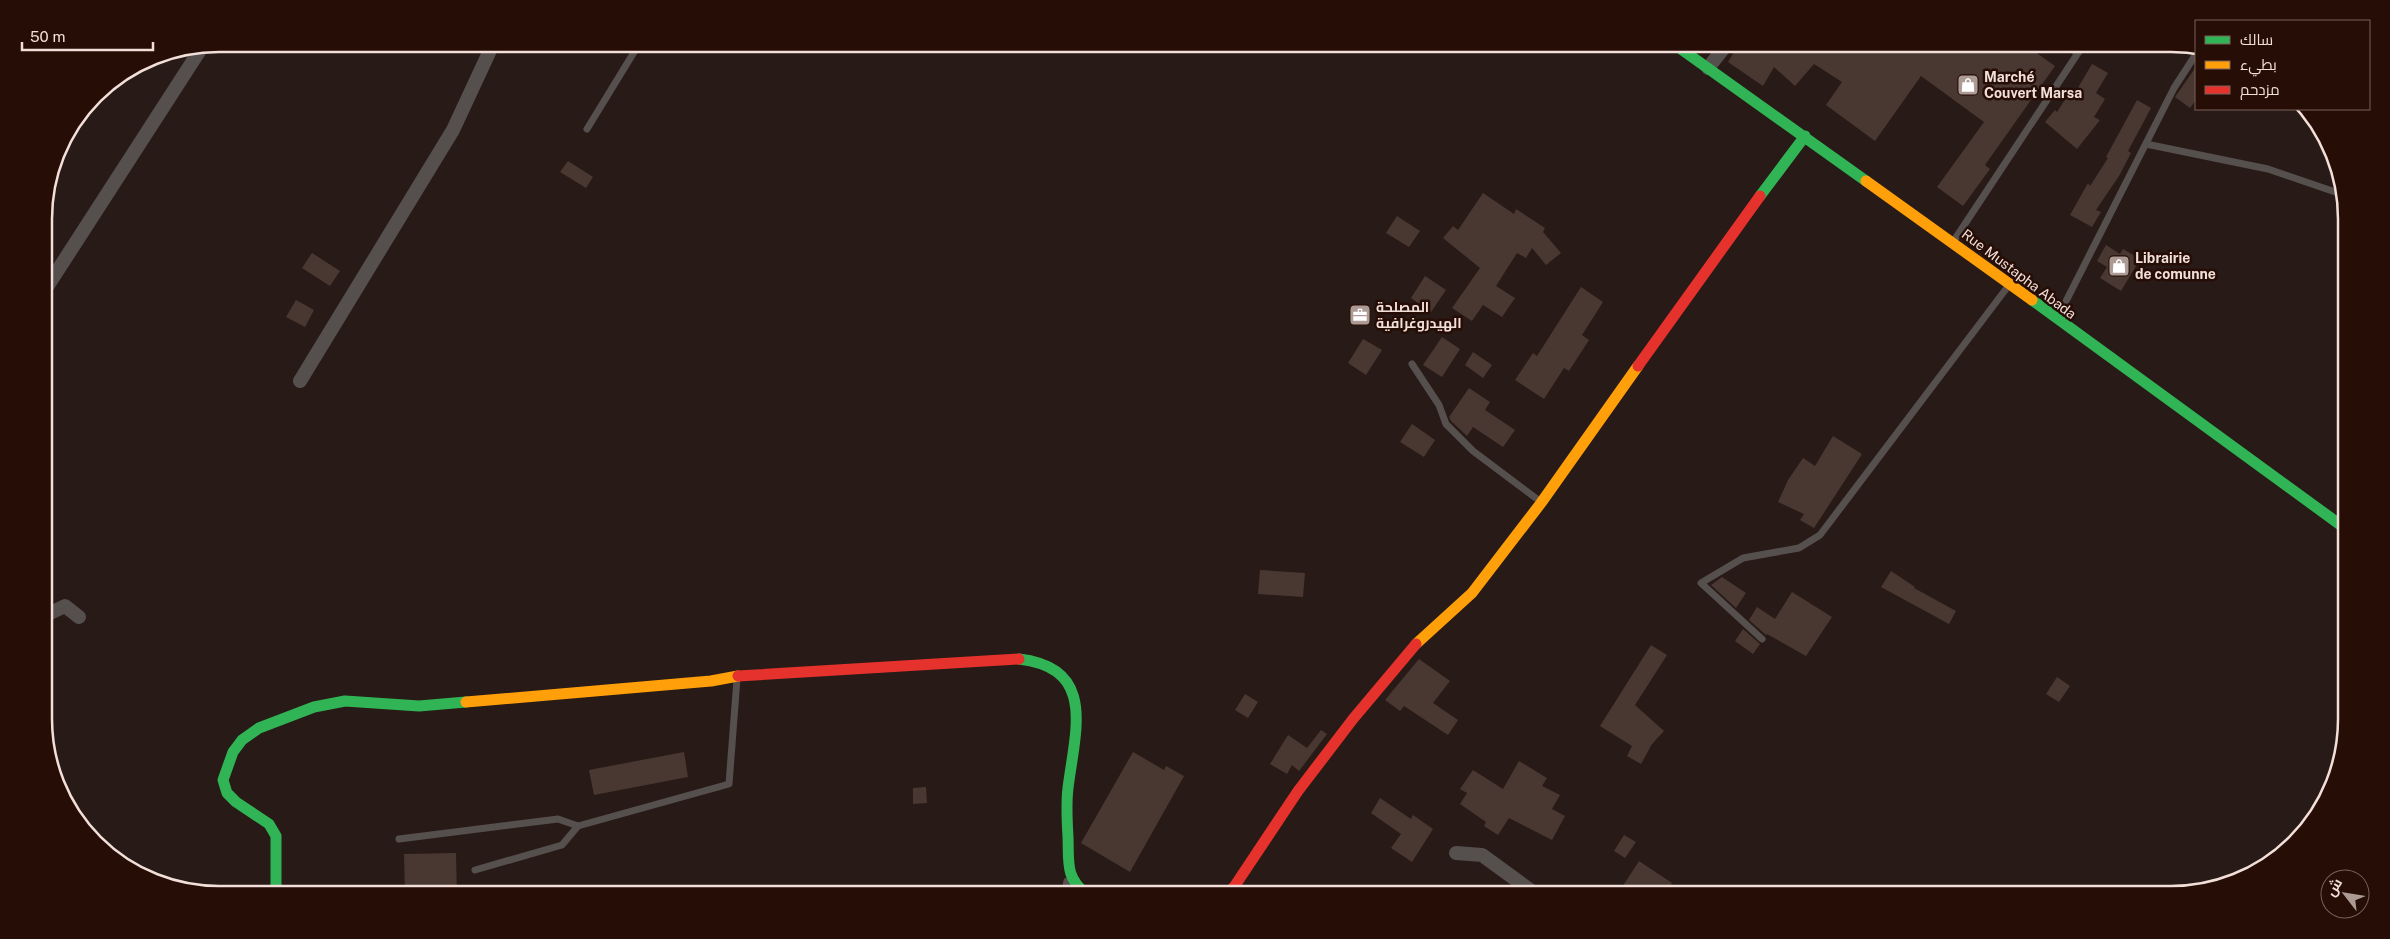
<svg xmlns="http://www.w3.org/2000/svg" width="2390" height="939" font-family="'Public Sans',Cairo,sans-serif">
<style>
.building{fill:#493832}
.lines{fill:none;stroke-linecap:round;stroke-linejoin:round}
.lane{stroke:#554f4d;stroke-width:7}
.street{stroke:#554f4d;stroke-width:14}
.fast{stroke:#30b455;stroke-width:11}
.slow{stroke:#ff9f0a;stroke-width:11}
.jam{stroke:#e5322d;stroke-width:11}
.labels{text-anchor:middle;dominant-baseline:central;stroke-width:5;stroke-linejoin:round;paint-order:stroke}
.poi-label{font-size:14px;font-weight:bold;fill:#f3dfd9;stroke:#260d05;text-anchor:start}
.street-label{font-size:14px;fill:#f3dfd9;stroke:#260d05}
.rim{fill:none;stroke:#f3dfd9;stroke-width:2.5}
</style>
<rect width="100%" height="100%" fill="#281a16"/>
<!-- building -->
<path class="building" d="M 1739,44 L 2024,44 L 2055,66 L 1985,165 L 1990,169 L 1963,206 L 1937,187 L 1984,122 L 1921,76 L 1875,141 L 1826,105 L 1842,82 L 1814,64 L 1795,86 L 1774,67 L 1763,86 L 1728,62 Z
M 2092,64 L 2108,73 L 2096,93 L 2105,99 L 2094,117 L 2100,120 L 2077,149 L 2045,122 L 2055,110 L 2057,112 L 2072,89 L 2076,91 Z
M 2196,67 L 2196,100 L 2190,108 L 2175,97 Z
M 2137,100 L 2151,108 L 2128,151 L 2131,153 L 2119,176 L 2096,210 L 2101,212 L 2092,227 L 2070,215 L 2088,183 L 2090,186 L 2108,158 L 2106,157 Z
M 568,161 L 593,177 L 586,188 L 560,172 Z
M 1483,193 L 1514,214 L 1516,209 L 1545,228 L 1543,232 L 1561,253 L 1546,265 L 1532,248 L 1526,258 L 1517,253 L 1496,286 L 1515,298 L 1502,317 L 1483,305 L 1472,321 L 1452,308 L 1480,268 L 1443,238 L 1453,226 L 1458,230 Z
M 1397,216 L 1420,231 L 1409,247 L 1386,233 Z
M 2106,245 L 2120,254 L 2123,249 L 2140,259 L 2121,291 L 2100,278 L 2107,267 L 2097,261 Z
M 312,253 L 340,271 L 330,286 L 302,268 Z
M 1425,276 L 1446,290 L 1431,312 L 1411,298 Z
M 1581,287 L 1603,302 L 1582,335 L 1589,340 L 1569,371 L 1564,368 L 1544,399 L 1515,380 L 1533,353 L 1537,356 Z
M 296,300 L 314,310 L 305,327 L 286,317 Z
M 1442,337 L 1460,349 L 1442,377 L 1423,365 Z
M 1363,339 L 1382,350 L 1366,375 L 1348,363 Z
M 1473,352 L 1492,365 L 1483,378 L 1465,365 Z
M 1469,388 L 1490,402 L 1485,410 L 1515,430 L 1503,447 L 1473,427 L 1467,436 L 1451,421 L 1449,417 Z
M 1412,424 L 1435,440 L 1424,457 L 1400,442 Z
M 1833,436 L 1862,454 L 1814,528 L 1800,520 L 1804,514 L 1778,502 L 1788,480 L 1803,458 L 1815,466 Z
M 1260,570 L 1305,573 L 1303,597 L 1258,594 Z
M 1891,571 L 1915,587 L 1914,588 L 1956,611 L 1949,624 L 1881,587 Z
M 1722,577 L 1746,593 L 1736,608 L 1711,585 Z
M 1792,592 L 1832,617 L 1806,656 L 1767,634 L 1766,635 L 1749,620 L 1757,607 L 1775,619 Z
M 1743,629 L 1760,644 L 1753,654 L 1735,641 Z
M 1651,645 L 1667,655 L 1635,705 L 1664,731 L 1652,744 L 1641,764 L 1627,756 L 1632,746 L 1600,726 Z
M 1419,659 L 1450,681 L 1433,703 L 1458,720 L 1448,735 L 1404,706 L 1400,711 L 1385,700 Z
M 2057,677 L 2070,686 L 2059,702 L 2046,694 Z
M 1245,694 L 1258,702 L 1248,718 L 1235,710 Z
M 1321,730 L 1327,734 L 1299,771 L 1292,765 L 1287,774 L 1270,764 L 1288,735 L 1307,748 Z
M 684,752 L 688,777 L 594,795 L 589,770 Z
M 1133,752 L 1164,770 L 1166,766 L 1184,776 L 1130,872 L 1081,843 Z
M 1519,761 L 1547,778 L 1542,786 L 1560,795 L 1552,809 L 1565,816 L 1552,840 L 1509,818 L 1498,835 L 1484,826 L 1486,822 L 1460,804 L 1467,793 L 1460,789 L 1473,770 L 1503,789 Z
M 926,787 L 927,803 L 913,804 L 913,788 Z
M 1380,798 L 1411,819 L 1413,815 L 1433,829 L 1412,862 L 1391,848 L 1401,834 L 1371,813 Z
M 1624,835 L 1636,842 L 1625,858 L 1614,851 Z
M 456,853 L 457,895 L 405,895 L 404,854 Z
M 1639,861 L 1672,883 L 1664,895 L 1617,895 Z"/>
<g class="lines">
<!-- lane -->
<path class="lane" d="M 834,44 L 838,44
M 2078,53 L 2086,44
M 587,129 L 639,44
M 2146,144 L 2268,169 L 2344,195
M 1953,242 L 2078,53 L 2064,44
M 2058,317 L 2174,88 L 2196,54
M 1412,364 L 1439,405 L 1446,424 L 1473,451 L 1541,502
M 1762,639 L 1701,583 L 1743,558 L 1799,548 L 1820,535 L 2009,285
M 399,839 L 558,819 L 578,826 L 729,784 L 737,679
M 475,870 L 562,845 L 578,826
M 1064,895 L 1067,881"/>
<!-- street -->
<path class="street" d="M 1708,68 L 1727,44
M 45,290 L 202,47
M 300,381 L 453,130 L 493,44
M 46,615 L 65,606 L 79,617
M 1456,853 L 1482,855 L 1537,895"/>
<!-- fast -->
<path class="fast" d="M 1674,44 L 1866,181
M 1760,196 L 1805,136
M 2032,300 L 2346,529
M 1019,659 C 1097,668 1075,731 1068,788 C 1066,804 1067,820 1068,837 C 1069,863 1065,877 1087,895
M 276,895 L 276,836 L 269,824 L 236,802 L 227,793 L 223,780 L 233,752 L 242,740 L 259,728 L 314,707 L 345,701 L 419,706 L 466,702"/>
<!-- slow -->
<path class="slow" d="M 1866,181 L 2032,300
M 1416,644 L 1472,593 L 1541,503 L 1638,366
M 466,702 L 711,681 L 738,676"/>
<!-- jam -->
<path class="jam" d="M 1638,366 L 1760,196
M 738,676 L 1019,659
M 1224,895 L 1234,887 L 1298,791 L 1353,719 L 1416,644"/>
</g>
<!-- icons -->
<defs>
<g id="shop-square" transform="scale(1.125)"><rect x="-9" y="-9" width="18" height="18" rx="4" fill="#ac9a95" stroke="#260d05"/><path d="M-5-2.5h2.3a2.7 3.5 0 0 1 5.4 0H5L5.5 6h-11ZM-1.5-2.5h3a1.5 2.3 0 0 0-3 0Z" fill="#fff"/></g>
<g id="office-square" transform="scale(1.125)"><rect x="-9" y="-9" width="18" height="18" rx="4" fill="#ac9a95" stroke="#260d05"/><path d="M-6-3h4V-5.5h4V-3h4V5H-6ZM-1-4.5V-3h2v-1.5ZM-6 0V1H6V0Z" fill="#fff"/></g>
</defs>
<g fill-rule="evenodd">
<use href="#shop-square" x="1968" y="85"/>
<use href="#shop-square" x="2119" y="266"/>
<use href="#office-square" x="1360" y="315"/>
</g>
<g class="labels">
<!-- poi labels -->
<g class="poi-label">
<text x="1984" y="77">Marché<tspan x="1984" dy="16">Couvert Marsa</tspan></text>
<text x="2135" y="258">Librairie<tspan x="2135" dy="16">de comunne</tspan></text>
<text x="1376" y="307">المصلحة<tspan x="1376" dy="16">الهيدروغرافية</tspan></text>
</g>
<!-- street labels -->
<g class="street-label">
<text transform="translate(2019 274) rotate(37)">Rue Mustapha Abada</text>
</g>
</g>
<!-- crop -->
<path d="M0 0H2390V939H0ZM219 52H2171A167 167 0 0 1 2338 219V719A167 167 0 0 1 2171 886H219A167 167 0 0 1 52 719V219A167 167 0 0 1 219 52Z" fill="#260d05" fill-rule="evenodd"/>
<path class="rim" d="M219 52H2171A167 167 0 0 1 2338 219V719A167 167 0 0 1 2171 886H219A167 167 0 0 1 52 719V219A167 167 0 0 1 219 52Z"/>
<!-- legend -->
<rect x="2195" y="20" width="175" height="90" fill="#260d05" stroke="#78615a"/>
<rect x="2205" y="36" width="25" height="8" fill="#30b455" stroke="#78615a"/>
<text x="2240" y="45" font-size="15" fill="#f3dfd9">سالك</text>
<rect x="2205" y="61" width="25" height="8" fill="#ff9f0a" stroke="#78615a"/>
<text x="2240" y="70" font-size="15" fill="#f3dfd9">بطيء</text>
<rect x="2205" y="86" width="25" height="8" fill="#e5322d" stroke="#78615a"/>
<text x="2240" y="95" font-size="15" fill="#f3dfd9">مزدحم</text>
<!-- north arrow -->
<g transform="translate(2345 894) rotate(301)"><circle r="24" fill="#260d05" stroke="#78615a"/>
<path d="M0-4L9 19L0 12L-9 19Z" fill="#ac9a95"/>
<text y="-8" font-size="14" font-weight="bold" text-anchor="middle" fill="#f3dfd9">ش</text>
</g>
<!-- scale -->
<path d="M22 42v8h131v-8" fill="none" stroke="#f3dfd9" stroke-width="2.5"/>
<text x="30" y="42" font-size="15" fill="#f3dfd9" stroke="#260d05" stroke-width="4" paint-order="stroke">50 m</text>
</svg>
